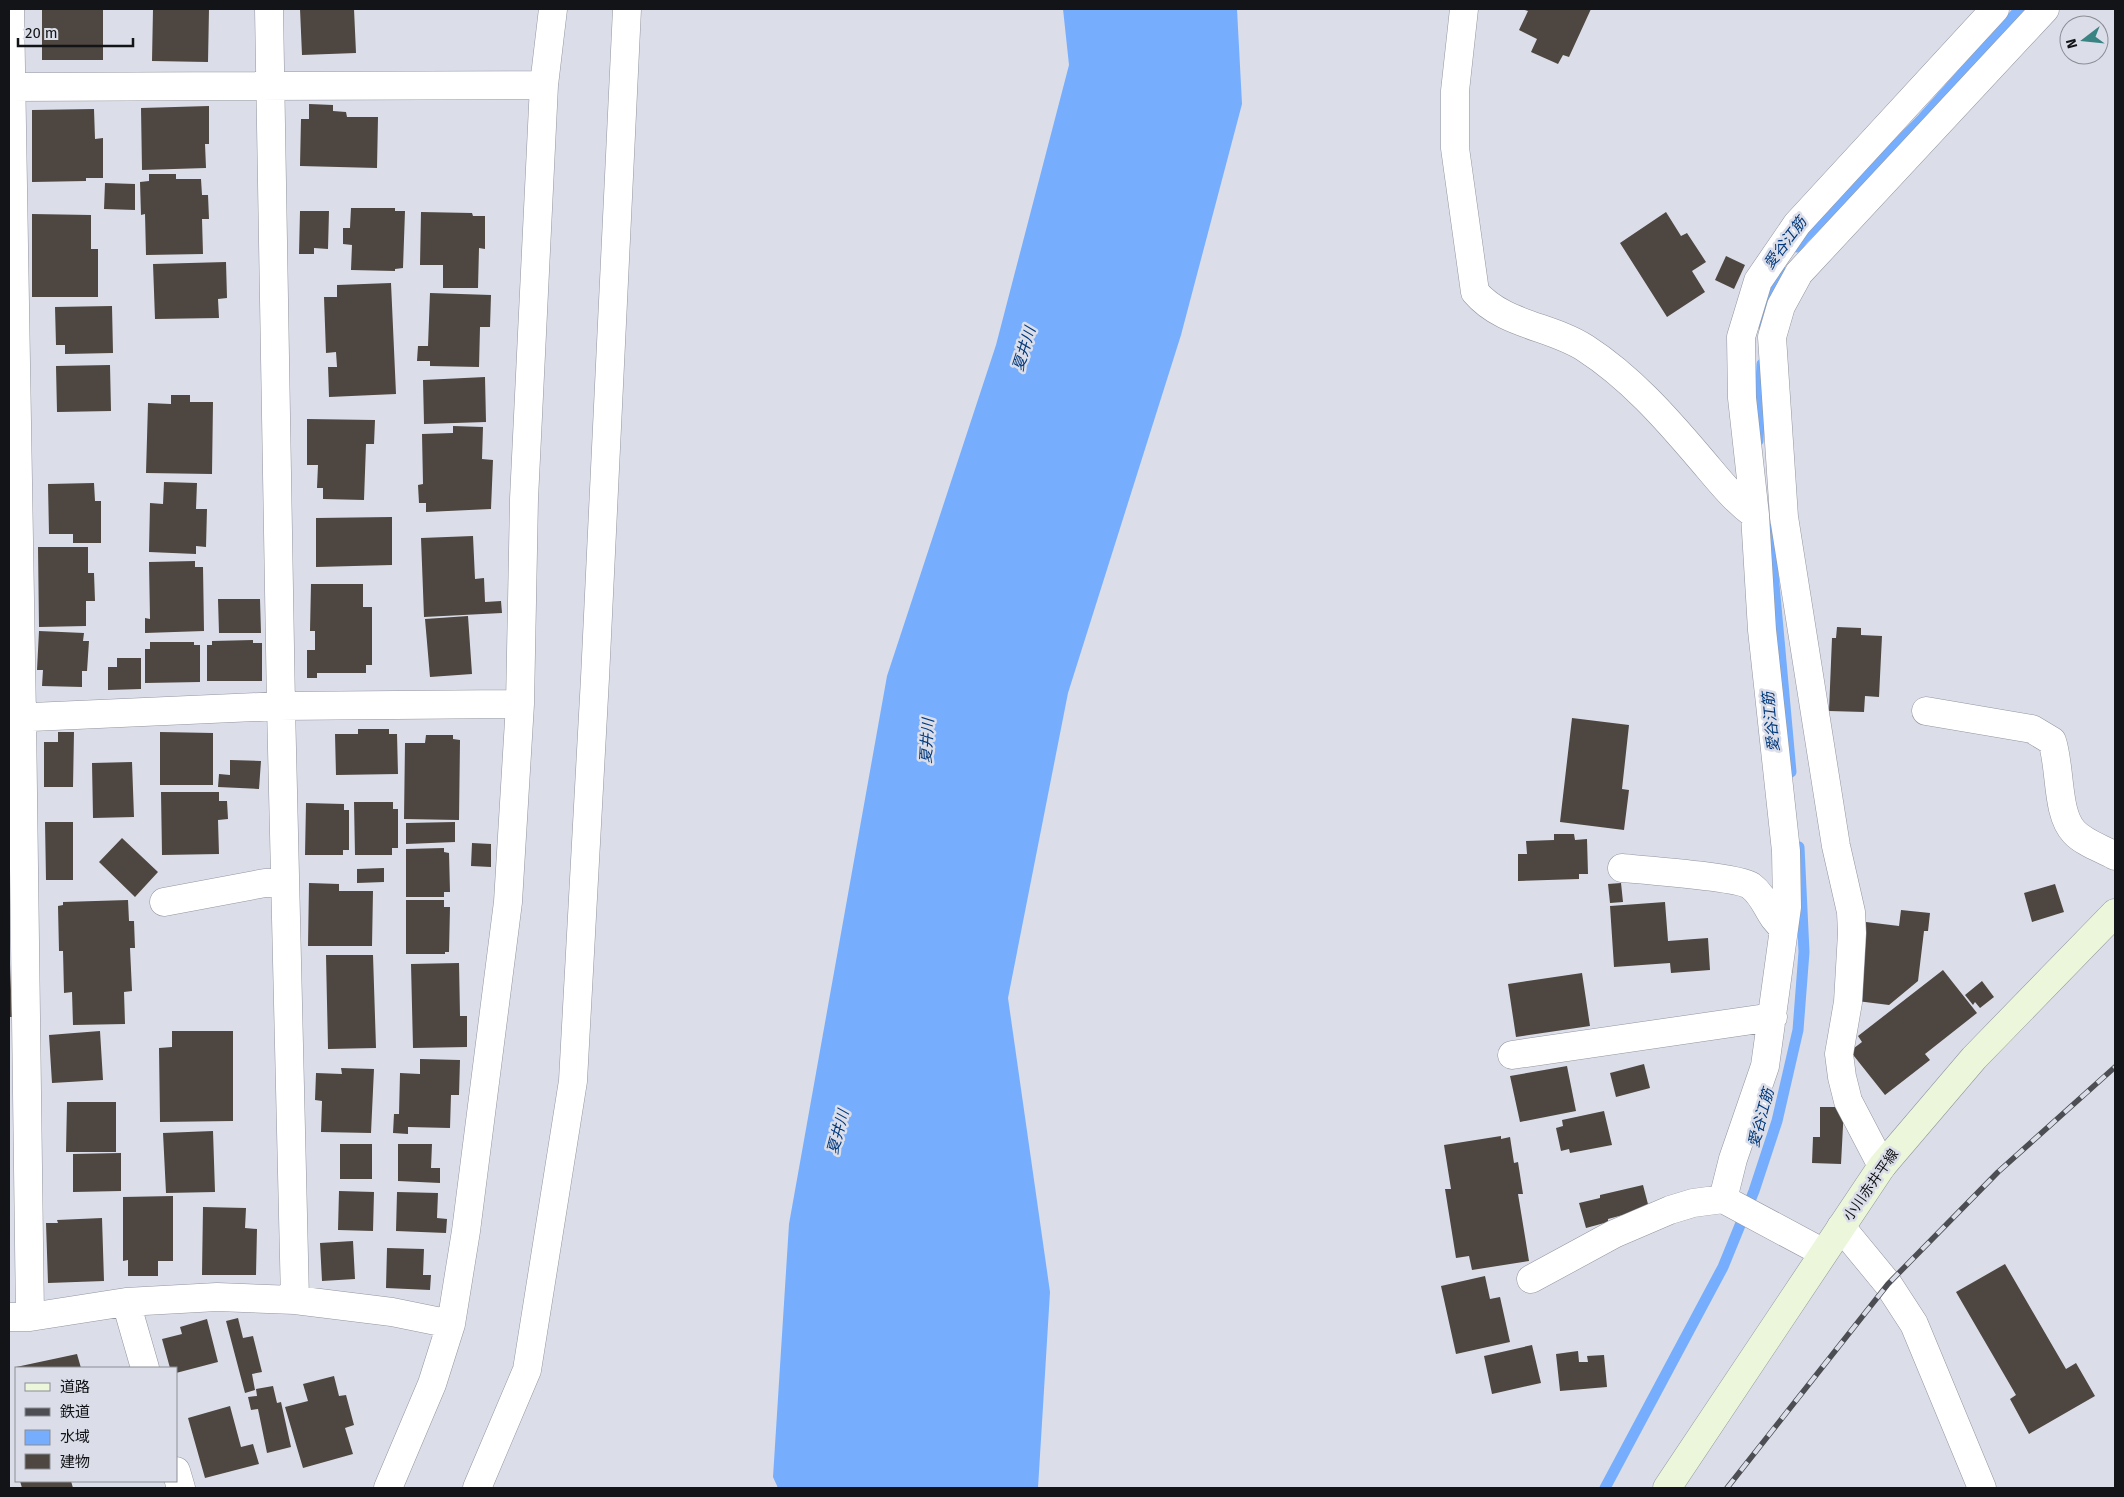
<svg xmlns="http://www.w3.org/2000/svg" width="2124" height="1497" font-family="'Fira Sans','Noto Sans JP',sans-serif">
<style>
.water{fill:#76aefd}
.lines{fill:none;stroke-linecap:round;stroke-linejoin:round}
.stream{stroke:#76aefd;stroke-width:11}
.building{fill:#4e4640}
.minor-casing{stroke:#92959f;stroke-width:29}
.tertiary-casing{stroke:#92959f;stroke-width:29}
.secondary-casing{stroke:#92959f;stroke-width:29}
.minor{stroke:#fff;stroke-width:28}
.tertiary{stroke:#fff;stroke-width:28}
.secondary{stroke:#ecf6db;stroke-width:28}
.rail-casing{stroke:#4c4e53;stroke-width:5.5}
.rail{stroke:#dbdee9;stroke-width:4;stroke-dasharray:11;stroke-linecap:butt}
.labels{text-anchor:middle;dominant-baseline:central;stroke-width:5;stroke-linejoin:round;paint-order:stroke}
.street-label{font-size:14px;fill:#131417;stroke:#dbdee9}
.water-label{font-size:15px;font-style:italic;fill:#00397d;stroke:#dbdee9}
</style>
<rect width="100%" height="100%" fill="#dbdee9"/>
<!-- water -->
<path class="water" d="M 1063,9 L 1237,9 L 1242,104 L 1181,335 L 1068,693 L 1008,998 L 1050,1292 L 1038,1488 L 778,1488 L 773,1477 L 789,1224 L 887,676 L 996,345 L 1069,65 Z"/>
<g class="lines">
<!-- stream -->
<path class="stream" d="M 1797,247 L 1803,239 L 1923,118 L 2020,9
M 1764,326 L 1766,302 L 1781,271
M 1758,441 L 1762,364
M 1769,529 L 1791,772
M 1605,1488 L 1723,1267 L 1754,1191 L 1777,1121 L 1798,1030 L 1804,952 L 1799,847"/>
</g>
<!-- building -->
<path class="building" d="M 42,9 L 103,9 L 103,60 L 42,60 Z
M 153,9 L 209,9 L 208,62 L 152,61 Z
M 300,9 L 354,9 L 356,53 L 302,55 Z
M 1522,9 L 1591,9 L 1569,57 L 1563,55 L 1558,64 L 1531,52 L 1537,39 L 1519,30 L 1528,11 Z
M 309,104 L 333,105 L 333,111 L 346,112 L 347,117 L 378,117 L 377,168 L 300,166 L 301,119 L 309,119 Z
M 209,106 L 209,144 L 205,144 L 206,168 L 142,170 L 141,108 Z
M 94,109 L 95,139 L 103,138 L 103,178 L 86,178 L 86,181 L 32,182 L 32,110 Z
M 149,174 L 176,174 L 176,179 L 201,179 L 202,195 L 208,195 L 209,219 L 202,219 L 203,254 L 146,255 L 145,214 L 141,215 L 140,182 L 149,181 Z
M 105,183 L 135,184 L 135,210 L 104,209 Z
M 351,208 L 395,208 L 395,211 L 405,211 L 403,268 L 395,269 L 395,271 L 351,270 L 352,245 L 343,244 L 343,228 L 350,228 Z
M 300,211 L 329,211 L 328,249 L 314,248 L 314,254 L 299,254 Z
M 421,212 L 472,213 L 473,216 L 485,216 L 485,249 L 479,248 L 478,288 L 443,288 L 443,265 L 420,265 Z
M 1666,212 L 1681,236 L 1687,233 L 1706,262 L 1692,271 L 1705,292 L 1667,317 L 1620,243 Z
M 32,214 L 91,215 L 91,249 L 98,249 L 98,297 L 32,297 Z
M 1726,256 L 1745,265 L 1734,289 L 1715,280 Z
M 226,262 L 227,298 L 218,299 L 219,318 L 155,319 L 153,264 Z
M 391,283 L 396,394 L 329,397 L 328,367 L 337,367 L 336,352 L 326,353 L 324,297 L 337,297 L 337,285 Z
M 430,293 L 491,295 L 490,327 L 480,327 L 479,367 L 430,366 L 430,361 L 417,361 L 418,346 L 428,346 Z
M 112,306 L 113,353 L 65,354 L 65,345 L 56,345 L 55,307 Z
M 110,365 L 111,411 L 57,412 L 56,366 Z
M 485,377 L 486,422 L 424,424 L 423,380 Z
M 171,395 L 190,395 L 190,402 L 213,402 L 212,474 L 146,473 L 148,403 L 171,404 Z
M 307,419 L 375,420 L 374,444 L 366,444 L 364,500 L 323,499 L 323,488 L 317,488 L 318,465 L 307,465 Z
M 453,426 L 483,427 L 482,459 L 493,460 L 491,509 L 426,512 L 426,503 L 419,503 L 418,485 L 423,484 L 422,434 L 453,433 Z
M 164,482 L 197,483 L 196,509 L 207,509 L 206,547 L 196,546 L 196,554 L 149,552 L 150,503 L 163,504 Z
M 94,483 L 95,501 L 101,501 L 101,543 L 73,543 L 73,534 L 49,534 L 48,484 Z
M 392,517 L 392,565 L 316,567 L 316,518 Z
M 473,536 L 475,579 L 484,578 L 485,602 L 501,601 L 502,613 L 424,617 L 421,538 Z
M 38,547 L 88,547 L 88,573 L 94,573 L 95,601 L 86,601 L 86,626 L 39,627 Z
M 195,561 L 195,567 L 203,567 L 204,631 L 145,633 L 145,618 L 150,619 L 149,562 Z
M 311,584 L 363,584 L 363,607 L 372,607 L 372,665 L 366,665 L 366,673 L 317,673 L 317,678 L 307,678 L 307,650 L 315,650 L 315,631 L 310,631 Z
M 218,599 L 260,599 L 261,633 L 219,633 Z
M 468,616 L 472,674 L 430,677 L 425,619 Z
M 1837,627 L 1861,628 L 1861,635 L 1882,636 L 1879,697 L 1865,696 L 1864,712 L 1829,711 L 1832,638 L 1836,638 Z
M 39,631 L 84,633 L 83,641 L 89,641 L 87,671 L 82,671 L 82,687 L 42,686 L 43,670 L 37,670 Z
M 253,640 L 253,643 L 262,643 L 262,681 L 207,681 L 207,645 L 212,645 L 212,641 Z
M 150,642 L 194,642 L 194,645 L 200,645 L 200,682 L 145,683 L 145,649 L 150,649 Z
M 117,658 L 141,658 L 141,689 L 108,690 L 108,667 L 117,667 Z
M 1572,718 L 1629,725 L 1622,789 L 1629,790 L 1624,830 L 1560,822 Z
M 358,729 L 389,729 L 389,734 L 397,734 L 398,774 L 336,775 L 335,734 L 358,734 Z
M 58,732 L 74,732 L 73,787 L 44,787 L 44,742 L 58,742 Z
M 160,732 L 213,733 L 213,785 L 160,785 Z
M 426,735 L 453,735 L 453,739 L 460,740 L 459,820 L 404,819 L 405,743 L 425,743 Z
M 230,760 L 261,761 L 259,789 L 218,787 L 219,774 L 230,775 Z
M 132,762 L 134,817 L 93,818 L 92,763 Z
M 161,792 L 219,792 L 219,801 L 227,801 L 228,819 L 218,820 L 219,854 L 162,855 Z
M 354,802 L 393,802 L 393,809 L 398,809 L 398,848 L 392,848 L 392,855 L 355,855 Z
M 306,803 L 344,804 L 344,810 L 349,810 L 349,850 L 343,850 L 343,855 L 305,855 Z
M 45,822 L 73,822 L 73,880 L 46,880 Z
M 455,822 L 455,842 L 406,844 L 406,823 Z
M 1554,834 L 1574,834 L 1575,840 L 1587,839 L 1588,874 L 1579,874 L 1579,879 L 1518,881 L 1518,854 L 1527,854 L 1526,841 L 1554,840 Z
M 122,838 L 158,872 L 135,897 L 99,862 Z
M 472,843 L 491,844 L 491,867 L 471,866 Z
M 444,848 L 444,852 L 449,853 L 450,892 L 444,892 L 444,897 L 406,897 L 406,849 Z
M 384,868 L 384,882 L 357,883 L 357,869 Z
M 309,883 L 339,884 L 339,891 L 373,891 L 372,946 L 308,946 Z
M 1621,883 L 1623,902 L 1610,903 L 1608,884 Z
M 2055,884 L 2064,912 L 2032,922 L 2024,893 Z
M 128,900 L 129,921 L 134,921 L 135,948 L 130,948 L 132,991 L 124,992 L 125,1024 L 73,1025 L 72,992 L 64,993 L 63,951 L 59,951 L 58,906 L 63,905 L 63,902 Z
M 406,900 L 444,900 L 444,907 L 450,907 L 449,952 L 445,952 L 445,954 L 406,954 Z
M 1665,902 L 1668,941 L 1708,938 L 1710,970 L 1671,973 L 1670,963 L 1614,967 L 1610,906 Z
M 1901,910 L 1930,913 L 1928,931 L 1924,931 L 1918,981 L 1889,1005 L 1857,1001 L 1866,922 L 1899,926 Z
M 9,937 L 12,1017 L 9,1017 Z
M 326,955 L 373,955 L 376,1048 L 328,1049 Z
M 459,963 L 460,1016 L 467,1016 L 467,1047 L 413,1048 L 411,964 Z
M 1943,970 L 1977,1013 L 1925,1054 L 1930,1060 L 1885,1095 L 1850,1051 L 1862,1042 L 1858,1036 Z
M 1582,973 L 1590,1026 L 1516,1037 L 1508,984 Z
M 1982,981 L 1994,997 L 1980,1008 L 1975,1002 L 1973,1005 L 1965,995 Z
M 100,1031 L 103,1080 L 52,1083 L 49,1035 Z
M 172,1031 L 233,1031 L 233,1121 L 160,1122 L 159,1048 L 172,1047 Z
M 420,1059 L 460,1060 L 459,1095 L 451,1095 L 450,1128 L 408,1127 L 408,1134 L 393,1133 L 394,1114 L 399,1114 L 400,1073 L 420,1074 Z
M 1644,1064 L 1650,1088 L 1616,1097 L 1610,1073 Z
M 1567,1066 L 1576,1111 L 1520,1122 L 1510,1076 Z
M 341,1068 L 374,1069 L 371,1133 L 321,1132 L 322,1101 L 315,1100 L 316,1073 L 342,1074 Z
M 67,1102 L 116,1102 L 116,1152 L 66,1152 Z
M 1820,1107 L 1844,1107 L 1841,1164 L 1812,1163 L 1813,1137 L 1820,1137 Z
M 1604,1111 L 1612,1145 L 1570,1153 L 1569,1149 L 1561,1151 L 1556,1128 L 1563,1126 L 1562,1120 Z
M 213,1131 L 215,1192 L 166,1193 L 163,1133 Z
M 1501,1136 L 1501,1139 L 1510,1137 L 1514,1163 L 1518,1162 L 1523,1194 L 1518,1194 L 1529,1261 L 1472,1270 L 1469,1256 L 1456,1258 L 1445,1189 L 1451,1189 L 1444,1145 Z
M 340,1144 L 372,1144 L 372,1179 L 340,1179 Z
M 398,1144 L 432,1144 L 431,1168 L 440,1168 L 440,1183 L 398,1181 Z
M 121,1153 L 121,1191 L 73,1192 L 73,1154 Z
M 1643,1185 L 1649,1208 L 1608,1219 L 1608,1222 L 1586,1228 L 1579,1203 L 1600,1198 L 1600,1195 Z
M 339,1191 L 374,1192 L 373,1231 L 338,1230 Z
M 397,1192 L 438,1193 L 437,1218 L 447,1219 L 446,1233 L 396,1231 Z
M 173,1196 L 173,1261 L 158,1261 L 158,1276 L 128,1276 L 128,1260 L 123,1261 L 123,1197 Z
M 203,1207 L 246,1208 L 245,1228 L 257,1229 L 256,1275 L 202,1275 Z
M 102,1218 L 104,1281 L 48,1283 L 46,1223 L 58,1223 L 57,1220 Z
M 353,1241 L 355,1279 L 322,1281 L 320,1243 Z
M 387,1248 L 424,1249 L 423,1275 L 431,1275 L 430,1290 L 386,1288 Z
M 2005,1264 L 2066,1369 L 2076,1363 L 2095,1396 L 2029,1434 L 2010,1399 L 2016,1395 L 1956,1292 Z
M 1485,1276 L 1490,1299 L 1500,1297 L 1510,1342 L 1456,1354 L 1441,1286 Z
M 238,1318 L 243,1338 L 253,1336 L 262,1372 L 252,1374 L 255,1390 L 245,1393 L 226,1321 Z
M 207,1319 L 218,1362 L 176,1373 L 176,1368 L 170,1368 L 162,1339 L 182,1334 L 180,1327 Z
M 1532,1345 L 1541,1383 L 1492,1394 L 1484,1356 Z
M 1578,1351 L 1579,1362 L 1588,1362 L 1587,1356 L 1604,1355 L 1607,1387 L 1560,1391 L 1556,1354 Z
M 77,1354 L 81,1368 L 16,1368 L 16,1367 Z
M 334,1376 L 339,1396 L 346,1395 L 354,1425 L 345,1428 L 353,1454 L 303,1468 L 285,1407 L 308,1401 L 303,1384 Z
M 273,1386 L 277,1403 L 281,1402 L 291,1447 L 267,1453 L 258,1409 L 251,1410 L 248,1397 L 257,1396 L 256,1389 Z
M 230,1406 L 241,1447 L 253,1444 L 259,1464 L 205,1478 L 188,1418 Z
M 20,1481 L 71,1481 L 73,1488 L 22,1488 Z"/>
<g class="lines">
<!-- minor casing -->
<g class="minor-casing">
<path id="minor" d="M 10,9 L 22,718 L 30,1317
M 269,9 L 281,706 L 295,1300
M 1464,9 L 1455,91 L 1455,148 L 1475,292 C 1503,325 1551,326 1585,348 C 1630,377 1666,418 1700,458 C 1718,479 1733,499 1755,515
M 9,87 L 544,85
M 1926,711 L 2032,729 L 2052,741 C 2061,768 2056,813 2074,832 C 2084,843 2103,849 2115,856
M 9,718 L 281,706 L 520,704
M 1622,868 C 1644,870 1738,877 1751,886 C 1767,898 1768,917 1784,928
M 164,902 L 265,883 L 285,883
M 1512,1055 L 1773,1017
M 1882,1166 L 1848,1101 L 1842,1077 L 1839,1054 L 1848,1002 L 1852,933 L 1851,912 L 1836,846 L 1784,517 L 1772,337 L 1781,306 L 1799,273 L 2045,9
M 1723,1199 L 1733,1159 L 1765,1066 L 1787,907 L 1786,851 L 1762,630 L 1755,515 L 1742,398 L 1741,337 L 1758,281 L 1797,224 L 1995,9
M 1531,1279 L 1614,1234 L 1670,1210 L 1693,1203 L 1723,1199 L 1822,1252
M 126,1302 L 145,1368
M 9,1317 L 30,1317 L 126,1302 L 217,1297 L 295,1300 L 392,1312 L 451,1324
M 176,1471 L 181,1488
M 388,1488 L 432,1384 L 451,1324 L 466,1231 L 508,902 L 520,704 L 524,499 L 544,85 L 553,9
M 477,1488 L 527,1370 L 573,1081 L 595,678 L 627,9"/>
</g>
<!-- tertiary casing -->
<g class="tertiary-casing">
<path id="tertiary" d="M 1841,1227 L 1888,1284 L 1914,1324 L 1982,1488"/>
</g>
<!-- secondary casing -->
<g class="secondary-casing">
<path id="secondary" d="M 1667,1488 L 1882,1166 L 1974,1058 L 2115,913"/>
</g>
<!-- minor -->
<use href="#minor" class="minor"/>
<!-- tertiary -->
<use href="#tertiary" class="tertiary"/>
<!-- secondary -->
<use href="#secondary" class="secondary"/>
<!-- rail casing -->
<g class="rail-casing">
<path id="rail" d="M 1727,1488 L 1888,1284 L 1998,1172 L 2115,1067"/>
</g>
<!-- rail -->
<use href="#rail" class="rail"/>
</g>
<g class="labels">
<!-- street labels -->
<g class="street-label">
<text transform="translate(1871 1185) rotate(-55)">小川赤井平線</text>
</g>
<!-- water labels -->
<g class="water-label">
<text transform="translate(1785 243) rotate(-53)">愛谷江筋</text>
<text transform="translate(1024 349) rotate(-73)">夏井川</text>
<text transform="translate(1771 722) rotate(-96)">愛谷江筋</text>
<text transform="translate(927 741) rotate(-87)">夏井川</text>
<text transform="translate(1761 1118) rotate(-75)">愛谷江筋</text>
<text transform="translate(838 1132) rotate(-75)">夏井川</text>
</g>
</g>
<!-- border -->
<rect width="2124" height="1497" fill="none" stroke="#131417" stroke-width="20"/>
<!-- legend -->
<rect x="15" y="1367" width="162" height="115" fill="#dbdee9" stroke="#8b8d95"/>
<rect x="25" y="1383" width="25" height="8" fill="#ecf6db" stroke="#8b8d95"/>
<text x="60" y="1392" font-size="15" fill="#131417">道路</text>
<rect x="25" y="1408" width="25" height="8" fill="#4c4e53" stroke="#8b8d95"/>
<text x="60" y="1417" font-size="15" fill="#131417">鉄道</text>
<rect x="25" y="1430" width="25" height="15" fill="#76aefd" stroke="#8b8d95"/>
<text x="60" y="1442" font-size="15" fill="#131417">水域</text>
<rect x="25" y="1454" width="25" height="15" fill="#4e4640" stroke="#8b8d95"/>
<text x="60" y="1467" font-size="15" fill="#131417">建物</text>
<!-- north arrow -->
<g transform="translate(2084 40) rotate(254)"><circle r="24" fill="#dbdee9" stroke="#8b8d95"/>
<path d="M0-4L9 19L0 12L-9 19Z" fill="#3a8383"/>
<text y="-8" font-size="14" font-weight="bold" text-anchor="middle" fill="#131417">N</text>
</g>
<!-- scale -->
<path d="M18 38v8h115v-8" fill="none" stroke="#131417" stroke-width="2.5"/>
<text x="25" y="38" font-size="15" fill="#131417" stroke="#dbdee9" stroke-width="4" paint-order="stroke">20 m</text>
</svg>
